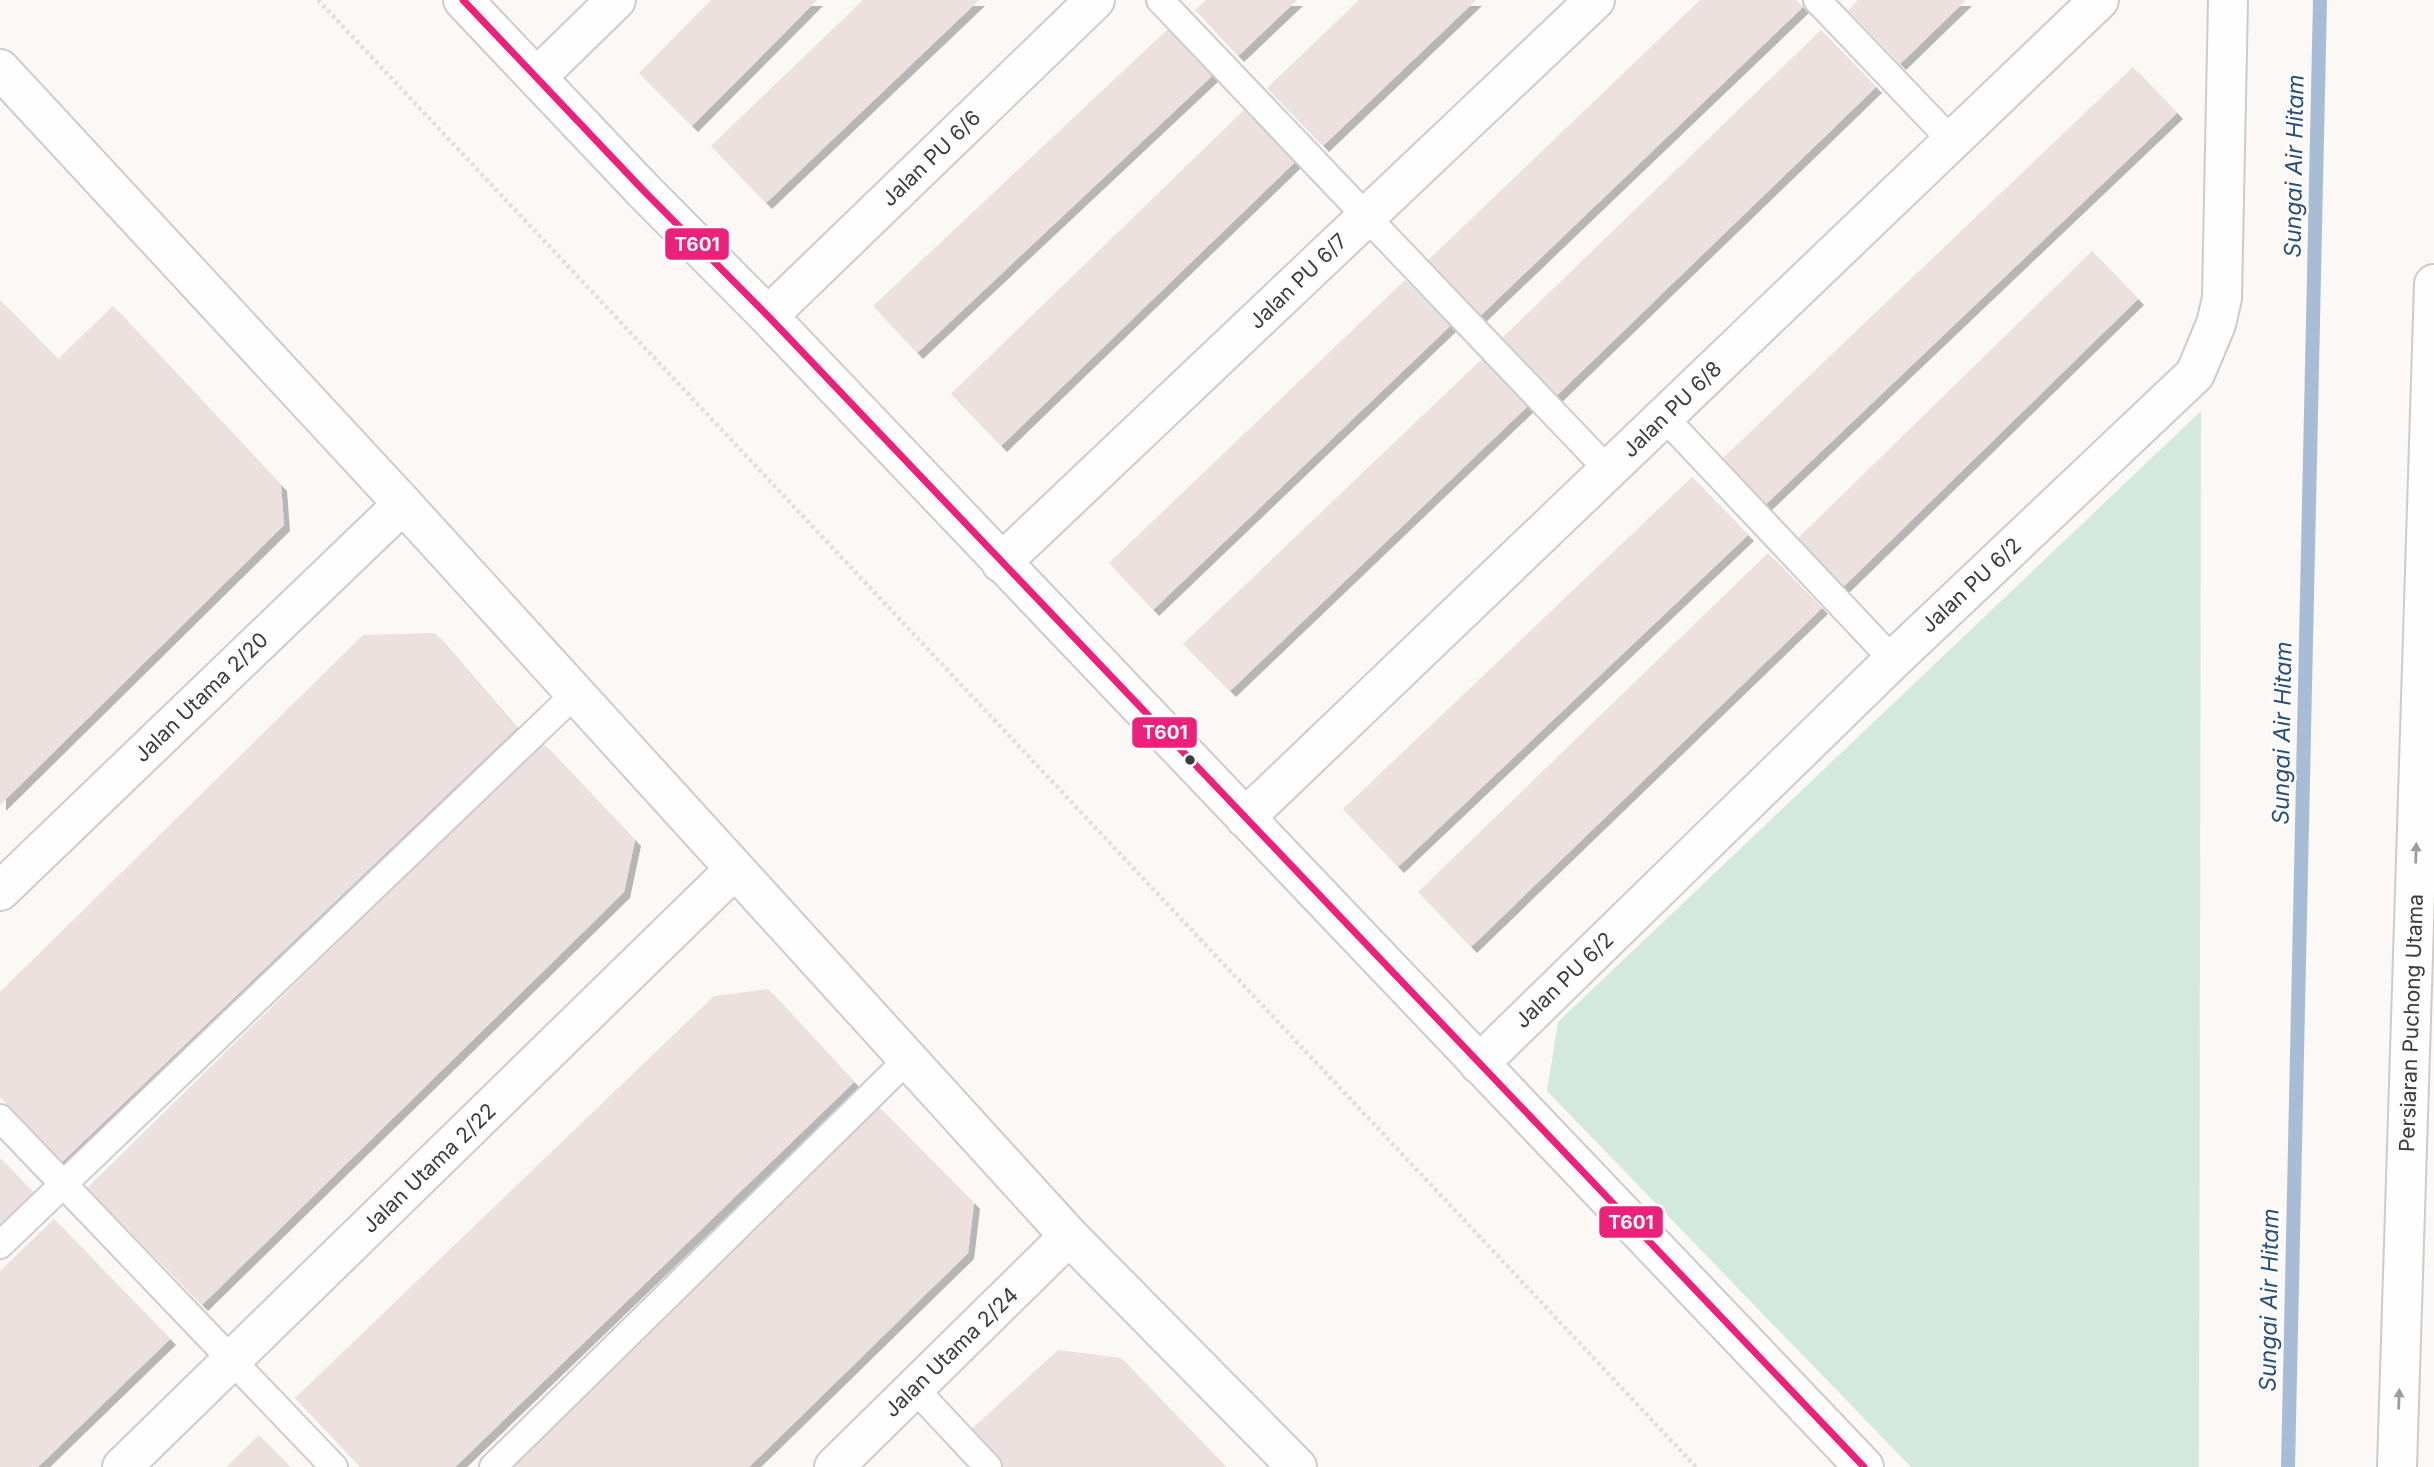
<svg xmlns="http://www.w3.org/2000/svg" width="2434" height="1467" font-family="Inter,sans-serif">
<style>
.green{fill:#d3e9dd}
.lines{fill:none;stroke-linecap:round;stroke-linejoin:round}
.stream{stroke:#a8bcd5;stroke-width:14}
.building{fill:#ece1de;filter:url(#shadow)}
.lane-casing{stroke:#ceccca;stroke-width:30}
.street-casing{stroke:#ceccca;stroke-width:42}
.secondary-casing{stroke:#ceccca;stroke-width:42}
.path{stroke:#e1dfdf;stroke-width:4.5;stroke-dasharray:3.5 3.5;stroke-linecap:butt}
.lane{stroke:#fefefe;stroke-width:26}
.street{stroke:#fefefe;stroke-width:38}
.secondary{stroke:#fefefe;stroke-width:38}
.bus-1-casing{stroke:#fff;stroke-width:12}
.bus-1{stroke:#ed207b;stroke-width:7}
.oneway{fill:#9e9d9c}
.bus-dot{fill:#3e3c3a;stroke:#fff;stroke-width:2.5}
.labels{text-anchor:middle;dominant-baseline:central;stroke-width:5;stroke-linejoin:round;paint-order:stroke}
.street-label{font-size:21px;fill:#3e3c3a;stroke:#fff}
.water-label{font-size:23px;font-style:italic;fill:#284f80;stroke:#fff}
.line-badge{stroke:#fff;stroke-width:2.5}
.badge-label{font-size:19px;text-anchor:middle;font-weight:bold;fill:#fff}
</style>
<defs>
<filter id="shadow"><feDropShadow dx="6" dy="6" stdDeviation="0" flood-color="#0004"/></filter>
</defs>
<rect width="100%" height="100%" fill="#fbf8f6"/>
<!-- green -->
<path class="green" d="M 2201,411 L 2199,1467 L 1911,1467 L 1547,1091 L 1558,1022 Z"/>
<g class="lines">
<!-- stream -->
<path class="stream" d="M 2288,1467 L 2320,0"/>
</g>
<!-- building -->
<path class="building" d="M 711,0 L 817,0 L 692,126 L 639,73 Z
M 863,0 L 979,0 L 766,203 L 711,146 Z
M 1206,0 L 1297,0 L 1238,56 L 1195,10 Z
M 1359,0 L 1476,0 L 1323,146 L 1267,88 Z
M 1700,0 L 1796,0 L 1803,7 L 1478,318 L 1425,263 Z
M 1858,0 L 1966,0 L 1900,64 L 1848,10 Z
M 1169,28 L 1213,75 L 917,353 L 873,306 Z
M 1821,30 L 1876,87 L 1552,400 L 1497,343 Z
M 2133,67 L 2177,113 L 1765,505 L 1722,459 Z
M 1244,110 L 1295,162 L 1001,446 L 951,394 Z
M 2092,251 L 2138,299 L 1839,591 L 1792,544 Z
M 1405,280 L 1450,326 L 1153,610 L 1109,563 Z
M 0,300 L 58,359 L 113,306 L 281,485 L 284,525 L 0,805 Z
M 1485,356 L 1530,404 L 1230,691 L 1183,644 Z
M 1692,477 L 1748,535 L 1398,867 L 1343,809 Z
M 1768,553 L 1822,608 L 1471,947 L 1418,892 Z
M 435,633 L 517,728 L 62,1162 L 0,1097 L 0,992 L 363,635 Z
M 542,742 L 635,840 L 624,892 L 202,1305 L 87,1188 Z
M 768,989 L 854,1082 L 455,1467 L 360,1467 L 295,1398 L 714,996 Z
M 878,1106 L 974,1203 L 968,1253 L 749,1467 L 505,1467 Z
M 0,1158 L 35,1194 L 0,1227 Z
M 54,1219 L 170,1339 L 38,1467 L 0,1467 L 0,1271 Z
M 1058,1350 L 1121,1358 L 1226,1467 L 995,1467 L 965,1435 Z
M 259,1435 L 290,1467 L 226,1467 Z"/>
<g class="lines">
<!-- lane casing -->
<g class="lane-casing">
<path id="lane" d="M 1160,0 L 1608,470
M 1817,0 L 1952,141
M 1664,417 L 1893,660
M 0,1118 L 334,1467
M 0,1245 L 575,694
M 914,1388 L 988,1467
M 493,1467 L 908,1059"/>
</g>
<!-- street casing -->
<g class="street-casing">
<path id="street" d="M 463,0 L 643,190 L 768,316 L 1864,1467
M 0,69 L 403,504 L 1069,1236 L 1297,1467
M 537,77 L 616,0
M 768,316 L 1095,0
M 1001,563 L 1595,0
M 1245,818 L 2099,0
M 0,891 L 403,504
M 1479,1064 L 1893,660 L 2195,374 L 2216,324 L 2222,298 L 2228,0
M 122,1467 L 735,869
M 834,1467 L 1069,1236"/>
</g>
<!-- secondary casing -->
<g class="secondary-casing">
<path id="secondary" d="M 2397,1467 L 2434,284"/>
</g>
<!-- path -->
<path class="path" d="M 318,0 L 1696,1467"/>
<!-- lane -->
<use href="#lane" class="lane"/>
<!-- street -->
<use href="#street" class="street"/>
<!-- secondary -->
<use href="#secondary" class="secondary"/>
<!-- bus-1 casing -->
<g class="bus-1-casing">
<path id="bus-1" d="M 463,0 L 643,190 L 768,316 L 1864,1467"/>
</g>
<!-- bus-1 -->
<use href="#bus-1" class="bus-1"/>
</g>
<!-- one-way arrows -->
<defs><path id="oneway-solid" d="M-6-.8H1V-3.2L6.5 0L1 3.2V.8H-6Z" transform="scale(1.75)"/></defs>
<g class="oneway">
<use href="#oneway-solid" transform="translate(2416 853) rotate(-88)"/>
<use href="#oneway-solid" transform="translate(2399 1399) rotate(-88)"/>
</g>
<!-- markers -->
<circle class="bus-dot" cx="1190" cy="760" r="6"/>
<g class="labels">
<!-- street labels -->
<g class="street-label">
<text transform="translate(931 158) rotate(-44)">Jalan PU 6/6</text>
<text transform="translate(1298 281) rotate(-44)">Jalan PU 6/7</text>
<text transform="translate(1672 409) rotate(-44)">Jalan PU 6/8</text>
<text transform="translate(1971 585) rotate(-43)">Jalan PU 6/2</text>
<text transform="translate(201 697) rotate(-44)">Jalan Utama 2/20</text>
<text transform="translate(1564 980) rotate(-44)">Jalan PU 6/2</text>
<text transform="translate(2411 1023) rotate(-88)">Persiaran Puchong Utama</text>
<text transform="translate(429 1168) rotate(-44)">Jalan Utama 2/22</text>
<text transform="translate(951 1352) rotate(-44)">Jalan Utama 2/24</text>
</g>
<!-- water labels -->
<g class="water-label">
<text transform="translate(2294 166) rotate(-89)">Sungai Air Hitam</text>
<text transform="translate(2282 733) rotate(-89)">Sungai Air Hitam</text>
<text transform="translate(2269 1300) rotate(-89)">Sungai Air Hitam</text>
</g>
</g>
<g class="line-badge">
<rect x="664" y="227" width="66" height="34" rx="7" fill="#ed207b"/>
<rect x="1131" y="716" width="67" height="33" rx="7" fill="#ed207b"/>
<rect x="1598" y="1205" width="66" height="34" rx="7" fill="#ed207b"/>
</g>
<g class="badge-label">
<text x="697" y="251">T601</text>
<text x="1165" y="739">T601</text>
<text x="1631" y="1229">T601</text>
</g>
</svg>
